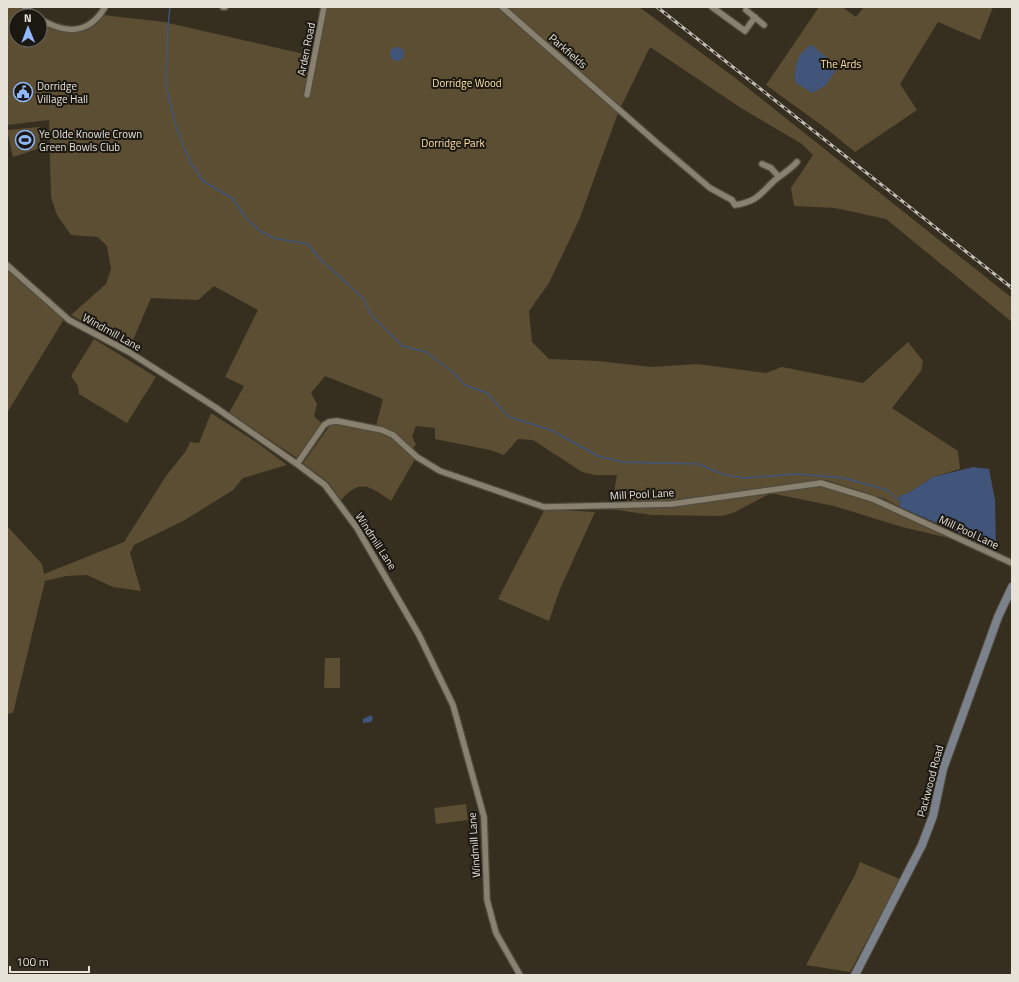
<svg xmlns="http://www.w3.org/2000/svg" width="1019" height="982" font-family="'Titillium Web',sans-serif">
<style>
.green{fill:#5b4e32}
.water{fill:#41557b}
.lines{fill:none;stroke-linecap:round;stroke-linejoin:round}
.stream{stroke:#41557b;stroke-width:1.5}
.street-casing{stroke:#514c3f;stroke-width:8}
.secondary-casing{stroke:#514c3f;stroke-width:10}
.street{stroke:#898170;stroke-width:5.5}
.secondary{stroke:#7c828c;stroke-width:8}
.rail-casing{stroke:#c4bfb4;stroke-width:3}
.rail{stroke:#1b1711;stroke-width:1.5;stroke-dasharray:4.5;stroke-linecap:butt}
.labels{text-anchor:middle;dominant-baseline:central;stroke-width:4;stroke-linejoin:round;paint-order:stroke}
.street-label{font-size:11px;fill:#e6e2d8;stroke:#1b1711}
.park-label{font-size:11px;fill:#fbe1a8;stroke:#1b1711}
.poi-label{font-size:11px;fill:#e6e2d8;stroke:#1b1711;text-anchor:start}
</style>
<rect width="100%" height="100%" fill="#362f20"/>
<!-- green -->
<path class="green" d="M 7,7 L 22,7 L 32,16 L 16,16 L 16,40 L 40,40 L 40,22 C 67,40 79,32 103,15 L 164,22 L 317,57 L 325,7 L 639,7 L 734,77 L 1012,298 L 1012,322 L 886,219 L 835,208 L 794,206 L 791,188 L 813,155 L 802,144 L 741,108 L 650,47 L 618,113 L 579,220 L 549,283 L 529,311 L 532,342 L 549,359 L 598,361 L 652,367 L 697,364 L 766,373 L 782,367 L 863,383 L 908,342 L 923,361 L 921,371 L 892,408 L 958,451 L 960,469 L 933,477 L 910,492 L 899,496 L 900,507 L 885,499 L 826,480 L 672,502 L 612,504 L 617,475 L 595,475 L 582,472 L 533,440 L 518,439 L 504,455 L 490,450 L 435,439 L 435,428 L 416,426 L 412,437 L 416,444 L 412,450 L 391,431 L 376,426 L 383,399 L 325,376 L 311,393 L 317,404 L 314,416 L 321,423 L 316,432 L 297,458 L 229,413 L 244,386 L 225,377 L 258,310 L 214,286 L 198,300 L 151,298 L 130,347 L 71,315 L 106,284 L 111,269 L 107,246 L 98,237 L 71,235 L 57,215 L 51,197 L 49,120 L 7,125 Z
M 819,7 L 842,7 L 856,17 L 864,7 L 993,7 L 980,40 L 938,22 L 900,84 L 917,110 L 855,152 L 828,130 L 766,85 Z
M 40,127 L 40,148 L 13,157 L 7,130 Z
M 7,270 L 64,319 L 7,413 Z
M 94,339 L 156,377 L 127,423 L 79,394 L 78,386 L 71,376 Z
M 211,413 L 256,442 L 287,465 L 243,478 L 233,490 L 185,520 L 134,545 L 130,553 L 141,591 L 113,587 L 87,575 L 66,576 L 45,581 L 13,713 L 7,714 L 7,526 L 42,564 L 44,574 L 124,542 L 166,476 L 186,451 L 190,442 L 199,443 Z
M 339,423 L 391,436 L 415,459 L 391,501 C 370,486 360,478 341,500 L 329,483 L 303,463 L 331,424 Z
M 821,485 L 870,501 L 949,538 L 902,527 L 834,506 L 770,493 Z
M 769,494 L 733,513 L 721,516 L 652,515 L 610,509 L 672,507 Z
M 545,509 L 595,512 L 560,589 L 549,621 L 498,599 Z
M 325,658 L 340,658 L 340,688 L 324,688 Z
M 466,804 L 468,820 L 436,824 L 434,808 Z
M 860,862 L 900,879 L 850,972 L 806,965 L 855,875 Z"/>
<!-- water -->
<path class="water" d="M 812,45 L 833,63 L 836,70 L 825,86 L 812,93 L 796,83 C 792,69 798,51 812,45 Z
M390 54a7 7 0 1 1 14 0a7 7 0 1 1-14 0Z
M 973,467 L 989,469 L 995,500 L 996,549 L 900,507 L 899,496 L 910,492 L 933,477 Z
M 371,715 L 373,718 L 371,722 L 363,723 L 363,719 Z"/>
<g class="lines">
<!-- stream -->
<path class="stream" d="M 170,7 L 168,25 L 166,86 L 176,127 L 190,162 L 203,181 L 232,198 L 247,219 L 260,231 L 273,238 L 308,244 L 320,259 L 363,298 L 371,315 L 403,346 L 426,352 L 453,372 L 465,385 L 487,393 L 509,417 L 551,430 L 598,456 L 622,462 L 699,464 L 722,474 L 744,478 L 797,474 L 844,478 L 887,490 L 899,500"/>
<!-- street casing -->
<g class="street-casing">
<path id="street" d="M 25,7 L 36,16
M 223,7 L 225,7
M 502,7 L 657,143 L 710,188 L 732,200 L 735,205 C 758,201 759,195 775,180 C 782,174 790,170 797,162
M 712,7 L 745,31 L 755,17
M 746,10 L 764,25
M 40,19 C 65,34 89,35 105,7
M 307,95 L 324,7
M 762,164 L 771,168 L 779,177
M 7,265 L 69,320 L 129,352 L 215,407 L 297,464 L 325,485 L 357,528 L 419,635 L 453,705 L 484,817 L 487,900 L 496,933 L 520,975
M 297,464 L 324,425 L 329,422 L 337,421 L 382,430 L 393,435 L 417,457 L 440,471 L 544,507 L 672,504 L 821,483 L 873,499 L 1012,563"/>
</g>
<!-- secondary casing -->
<g class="secondary-casing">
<path id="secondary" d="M 855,975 L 922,845 L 933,816 L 943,769 L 998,617 L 1012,587"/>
</g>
<!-- street -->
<use href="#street" class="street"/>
<!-- secondary -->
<use href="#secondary" class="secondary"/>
<!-- rail casing -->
<g class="rail-casing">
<path id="rail" d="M 657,7 L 1012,288"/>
</g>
<!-- rail -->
<use href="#rail" class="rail"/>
</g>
<!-- icons -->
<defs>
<g id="civic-ring" transform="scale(1)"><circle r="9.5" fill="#1b1711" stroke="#92b7fd" stroke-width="1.5"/><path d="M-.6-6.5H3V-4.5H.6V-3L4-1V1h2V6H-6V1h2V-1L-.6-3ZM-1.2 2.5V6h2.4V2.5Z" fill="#92b7fd"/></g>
<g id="stadium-ring" transform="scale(1)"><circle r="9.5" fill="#1b1711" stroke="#92b7fd" stroke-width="1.5"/><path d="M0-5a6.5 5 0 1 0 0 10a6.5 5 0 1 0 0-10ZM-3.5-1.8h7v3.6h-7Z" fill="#92b7fd"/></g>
</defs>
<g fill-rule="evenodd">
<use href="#civic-ring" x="23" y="92"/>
<use href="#stadium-ring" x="25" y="140"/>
</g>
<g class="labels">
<!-- street labels -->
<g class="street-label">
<text transform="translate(306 49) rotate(-79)">Arden Road</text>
<text transform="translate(568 51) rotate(41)">Parkfields</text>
<text transform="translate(112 332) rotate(29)">Windmill Lane</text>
<text transform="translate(642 494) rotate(-3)">Mill Pool Lane</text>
<text transform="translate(969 532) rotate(25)">Mill Pool Lane</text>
<text transform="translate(376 541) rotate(57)">Windmill Lane</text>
<text transform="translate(930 781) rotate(-75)">Packwood Road</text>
<text transform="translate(474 845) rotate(-94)">Windmill Lane</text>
</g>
<!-- park labels -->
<g class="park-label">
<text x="841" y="64">The Ards</text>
<text x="467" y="83">Dorridge Wood</text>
<text x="453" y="143">Dorridge Park</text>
</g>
<!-- poi labels -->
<g class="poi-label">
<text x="37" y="86">Dorridge<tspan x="37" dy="13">Village Hall</tspan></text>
<text x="39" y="134">Ye Olde Knowle Crown<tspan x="39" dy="13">Green Bowls Club</tspan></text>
</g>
</g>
<!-- border -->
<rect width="1019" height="982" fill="none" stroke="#e6e2d8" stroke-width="16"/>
<!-- north arrow -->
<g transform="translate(28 28) rotate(359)"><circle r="19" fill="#1b1711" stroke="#6c6861"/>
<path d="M0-3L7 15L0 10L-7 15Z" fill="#92b7fd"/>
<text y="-6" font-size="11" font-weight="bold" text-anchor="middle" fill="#e6e2d8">N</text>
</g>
<!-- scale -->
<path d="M10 966v6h79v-6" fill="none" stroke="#e6e2d8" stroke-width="2"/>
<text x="16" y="966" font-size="12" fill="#e6e2d8" stroke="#1b1711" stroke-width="3" paint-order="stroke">100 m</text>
</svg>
